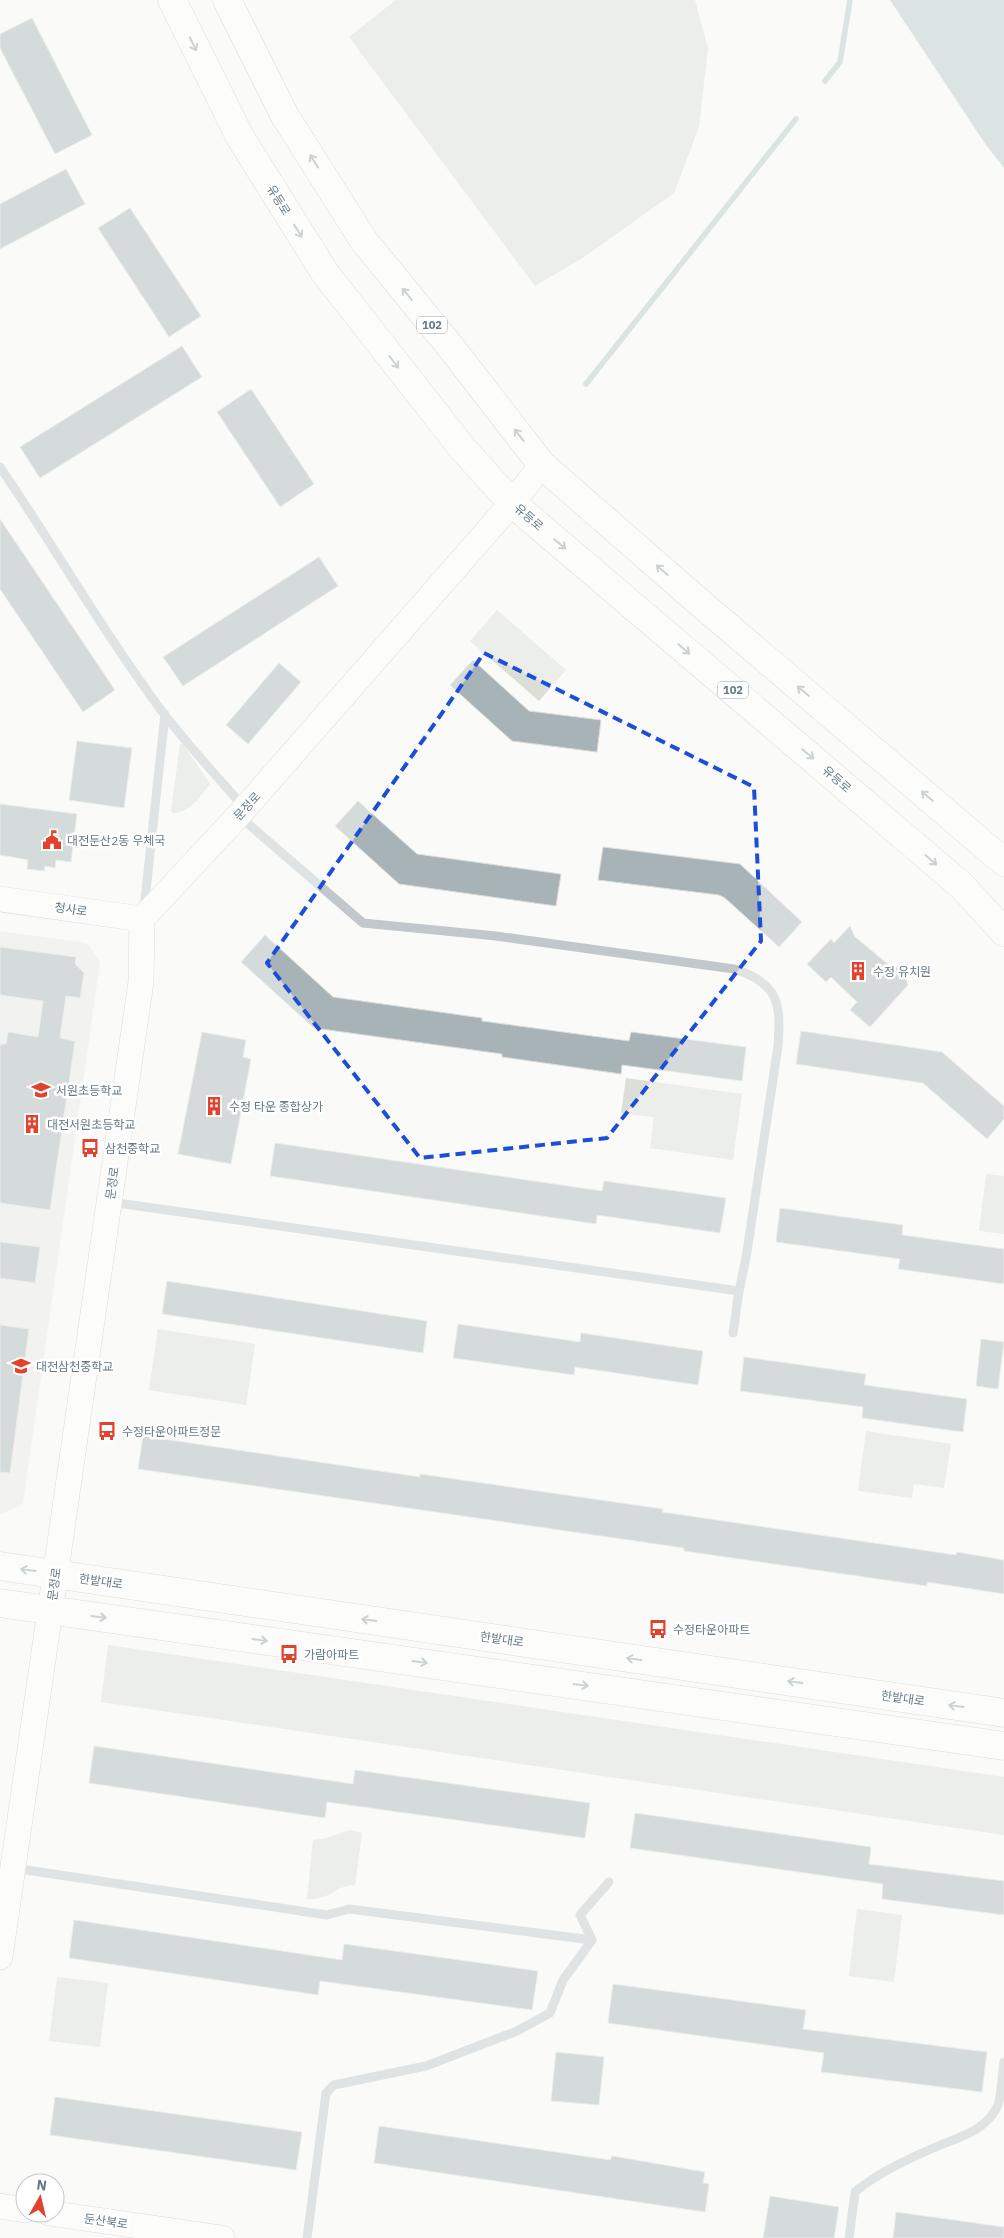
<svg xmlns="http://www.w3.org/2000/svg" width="1004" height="2238" font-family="'IBM Plex Sans','Noto Sans KR',sans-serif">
	<rect width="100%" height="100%" fill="#fafaf8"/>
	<path fill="#e8eae9" d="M0,931L87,943L100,962L23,1504L0,1515Z"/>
	<path fill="#dbdfd7" d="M396,0H695L708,48L699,127L674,193L584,257L535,286L349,37Z
		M497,610L566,670L539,701L470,641Z
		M180,744H183L210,784C201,796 189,813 173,813L171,811Z
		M626,1078L742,1094L733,1160L650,1148L654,1117L621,1113Z
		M986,1174L1004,1176V1234L979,1231Z
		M158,1329L255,1344L246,1405L149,1390Z
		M866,1431L951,1444L944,1488L914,1484L912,1498L858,1491Z
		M108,1645L1004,1777V1835L101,1702Z
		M350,1830L362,1833L355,1885C335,1885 330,1901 307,1899L313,1840L323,1839Z
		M857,1909L902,1915L894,1982L849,1976Z
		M57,1977L108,1983L100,2047L49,2041Z"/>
	<path fill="#b9c7ca" d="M890,0H1004V168L986,145Z"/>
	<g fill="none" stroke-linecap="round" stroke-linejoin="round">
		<path stroke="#b9c7ca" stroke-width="5.5" d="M825,81L840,62L850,0
			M586,384L796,119"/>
	</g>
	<path fill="#a8b3b7" stroke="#dcdcda" d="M32,18L92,135L55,154L0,48V34Z
		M66,169L85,204L0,249V204Z
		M130,208L201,316L169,337L98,228Z
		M182,346L202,377L40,478L20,447Z
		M251,389L314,484L280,507L217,412Z
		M0,519L115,690L83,712L0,589Z
		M319,557L338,586L183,686L163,657Z
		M473,660L529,711L601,720L597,752L512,741L450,685Z
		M279,663L301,682L248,744L226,725Z
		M77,741L132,748L124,808L69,800Z
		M358,801L417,854L561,874L556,906L399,884L335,826Z
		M0,804L77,814L71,862L56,860L55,868L45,866L44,871L27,869L28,860L0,855Z
		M603,847L740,864L802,922L779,947L725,898L719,895L598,880Z
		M850,926L855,937L894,969L896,967L904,974L908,985L870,1027L850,1010L857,1002L831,977L826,982L807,964L831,939L834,943Z
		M265,935L333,997L482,1018V1021L629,1041L631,1032L746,1047L742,1081L622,1065L621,1074L502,1057V1054L314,1028L241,962Z
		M0,947L76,957L75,964L84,973L80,998L66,996L60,1038L75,1041L50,1210L0,1203V1044H6L8,1032L38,1037L43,1001L0,995Z
		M801,1031L942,1052L1004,1106V1119L987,1139L923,1083L796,1064Z
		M202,1032L246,1040L243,1057L251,1059L231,1164L178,1154Z
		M275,1143L602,1191L604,1181L726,1198L720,1233L597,1215L596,1224L270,1176Z
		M780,1208L903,1225L902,1235L1004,1249V1284L898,1269L900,1259L776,1242Z
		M0,1242L40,1247L35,1283L0,1278Z
		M167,1281L427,1321L423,1353L162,1314Z
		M458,1324L580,1342L581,1333L703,1351L698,1385L575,1367L574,1375L453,1358Z
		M0,1325L29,1329L10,1473L0,1472Z
		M981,1339L1004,1342L998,1389L976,1386Z
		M744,1357L866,1374L864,1385L967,1399L963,1432L862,1418L863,1407L740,1391Z
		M143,1436L420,1477V1474L663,1509L662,1512L956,1555L957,1552L1004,1560V1594L927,1582V1586L684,1551V1548L138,1469Z
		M94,1746L353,1784L355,1770L590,1803L585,1838L327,1802L325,1818L89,1783Z
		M635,1813L871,1847L869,1864L1004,1881V1915L882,1899L883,1884L630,1848Z
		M74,1920L342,1960L344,1944L538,1971L532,2010L320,1981L318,1995L69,1958Z
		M613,1984L806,2010L803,2029L987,2052L982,2092L821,2072L824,2053L608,2023Z
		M556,2052L604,2057L599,2105L551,2101Z
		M55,2097L302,2132L296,2170L50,2135Z
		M379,2126L610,2160L612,2156L705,2172L703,2183L709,2184L705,2212L374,2163Z
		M770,2196L839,2207L834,2238H763Z
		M896,2212L1004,2227V2238H893Z"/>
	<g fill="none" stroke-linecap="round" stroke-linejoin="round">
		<g stroke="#b3bbbf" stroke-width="26">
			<path id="secondary" d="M0,899L142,919
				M0,1957L141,982L142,919L238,816L512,503L542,465
				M0,2206L25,2210
				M49,2213L222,2238"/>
		</g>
		<g stroke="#b5bbbe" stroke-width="29">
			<path id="primary" d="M172,0L240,137L325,273L463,449L512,503L962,886L1004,932
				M227,0L285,116L364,241L449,345L542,465L699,602L1004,862
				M0,1566L1004,1713
				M0,1603L1004,1746"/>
		</g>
		<path stroke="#c1c7ca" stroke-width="9" d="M0,467C56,549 105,635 164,714C189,746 216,776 243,806
			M239,816L363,923L496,936L734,969C779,983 781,1003 778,1046L746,1258L739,1291
			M144,909L165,714
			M110,1202L739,1291L733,1333
			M13,1868L327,1915L349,1909L592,1940
			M307,2238L326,2093L334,2085L426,2066L517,2031L550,2013L563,1980L592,1940L580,1915L609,1882
			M849,2238L855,2192C878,2173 904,2161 931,2149C955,2138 984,2133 997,2107C1002,2097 1002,2074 1004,2062"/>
		<use href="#secondary" stroke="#fff" stroke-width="25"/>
		<use href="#primary" stroke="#fff" stroke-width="28"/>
	</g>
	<defs><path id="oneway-shaft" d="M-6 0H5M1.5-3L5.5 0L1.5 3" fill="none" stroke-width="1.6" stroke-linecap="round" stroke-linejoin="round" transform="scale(1.25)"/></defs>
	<g stroke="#93a2a8">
		<use href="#oneway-shaft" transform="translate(193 44) rotate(64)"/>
		<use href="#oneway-shaft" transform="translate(314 161) rotate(-122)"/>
		<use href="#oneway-shaft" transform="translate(298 231) rotate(58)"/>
		<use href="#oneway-shaft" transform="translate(407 294) rotate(-129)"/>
		<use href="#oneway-shaft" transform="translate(394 362) rotate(52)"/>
		<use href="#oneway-shaft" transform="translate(519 435) rotate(-128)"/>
		<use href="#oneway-shaft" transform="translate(560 544) rotate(40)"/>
		<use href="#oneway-shaft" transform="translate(662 570) rotate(-139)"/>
		<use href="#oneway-shaft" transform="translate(684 649) rotate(40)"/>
		<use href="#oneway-shaft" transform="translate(803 691) rotate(-140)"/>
		<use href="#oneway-shaft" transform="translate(808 754) rotate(40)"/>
		<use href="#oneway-shaft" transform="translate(927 796) rotate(-140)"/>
		<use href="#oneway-shaft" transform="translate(931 860) rotate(41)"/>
		<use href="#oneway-shaft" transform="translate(28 1570) rotate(-172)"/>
		<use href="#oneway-shaft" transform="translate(99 1617) rotate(8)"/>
		<use href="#oneway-shaft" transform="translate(369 1620) rotate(-172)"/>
		<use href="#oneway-shaft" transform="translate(260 1640) rotate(8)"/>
		<use href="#oneway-shaft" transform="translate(634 1659) rotate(-172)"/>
		<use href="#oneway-shaft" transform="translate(420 1662) rotate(8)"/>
		<use href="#oneway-shaft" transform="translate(795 1682) rotate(-172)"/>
		<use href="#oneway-shaft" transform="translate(581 1685) rotate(8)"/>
		<use href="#oneway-shaft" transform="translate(956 1706) rotate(-172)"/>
	</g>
	<path d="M0 0H1004V2238H0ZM484,653L754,787L761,941L607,1138L420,1158L267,963Z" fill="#fafaf8" fill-opacity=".55" fill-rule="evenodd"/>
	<path fill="none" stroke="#1d4ed8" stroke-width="4" stroke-dasharray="10 6" stroke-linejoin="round" d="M484,653L754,787L761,941L607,1138L420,1158L267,963Z"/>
	<defs>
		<g id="civic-bare" transform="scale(1.5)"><path d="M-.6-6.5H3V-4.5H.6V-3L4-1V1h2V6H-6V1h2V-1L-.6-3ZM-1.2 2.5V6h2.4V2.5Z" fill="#e3422e" stroke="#fff" stroke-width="2.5" paint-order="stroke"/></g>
		<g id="building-bare" transform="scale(1.5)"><path d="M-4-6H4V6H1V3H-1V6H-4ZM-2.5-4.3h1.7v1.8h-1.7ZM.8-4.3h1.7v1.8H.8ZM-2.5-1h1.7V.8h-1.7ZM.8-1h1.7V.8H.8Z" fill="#e3422e" stroke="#fff" stroke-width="2.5" paint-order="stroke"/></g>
		<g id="school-bare" transform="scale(1.5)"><path d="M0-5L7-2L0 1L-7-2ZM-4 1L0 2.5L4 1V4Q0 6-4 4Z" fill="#e3422e" stroke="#fff" stroke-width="2.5" paint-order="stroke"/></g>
		<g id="bus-bare" transform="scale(1.5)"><path d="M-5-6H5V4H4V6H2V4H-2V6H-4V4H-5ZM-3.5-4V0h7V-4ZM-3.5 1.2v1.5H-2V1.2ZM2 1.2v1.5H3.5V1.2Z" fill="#e3422e" stroke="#fff" stroke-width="2.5" paint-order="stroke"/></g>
	</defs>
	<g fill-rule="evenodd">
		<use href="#civic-bare" x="52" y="840"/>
		<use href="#building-bare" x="858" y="971"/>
		<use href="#school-bare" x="41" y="1090"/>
		<use href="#building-bare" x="214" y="1106"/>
		<use href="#building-bare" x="32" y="1124"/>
		<use href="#bus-bare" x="90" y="1148"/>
		<use href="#school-bare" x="21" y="1366"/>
		<use href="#bus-bare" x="107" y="1431"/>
		<use href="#bus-bare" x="658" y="1629"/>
		<use href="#bus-bare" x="289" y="1654"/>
	</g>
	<g text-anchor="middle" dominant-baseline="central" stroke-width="5" stroke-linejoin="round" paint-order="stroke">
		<g fill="#fff" stroke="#93a2a8" stroke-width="1">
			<rect x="417" y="316.5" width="30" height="17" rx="4"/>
			<rect x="718" y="681.5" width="30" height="17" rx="4"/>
		</g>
		<g font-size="11" font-weight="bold" fill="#657a83">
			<text x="432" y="325">102</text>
			<text x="733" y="690">102</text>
		</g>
		<g font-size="12" fill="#657a83" stroke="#fff">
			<text transform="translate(279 200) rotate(58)">유등로</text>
			<text transform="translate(529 517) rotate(41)">유등로</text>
			<text transform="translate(837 779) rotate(41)">유등로</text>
			<text transform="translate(247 806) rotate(-48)">문정로</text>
			<text transform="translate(71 909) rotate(8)">청사로</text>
			<text transform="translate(112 1183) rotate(-82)">문정로</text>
			<text transform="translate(101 1581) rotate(8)">한밭대로</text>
			<text transform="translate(54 1584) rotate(-82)">문정로</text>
			<text transform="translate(502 1639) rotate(8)">한밭대로</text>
			<text transform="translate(903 1698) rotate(8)">한밭대로</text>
			<text transform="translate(106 2221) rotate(8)">둔산북로</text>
		</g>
		<g font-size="12" fill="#657a83" stroke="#fff" text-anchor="start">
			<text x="67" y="840">대전둔산2동 우체국</text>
			<text x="873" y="971">수정 유치원</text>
			<text x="56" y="1090">서원초등학교</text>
			<text x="229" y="1106">수정 타운 종합상가</text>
			<text x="47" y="1124">대전서원초등학교</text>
			<text x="105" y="1148">삼천중학교</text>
			<text x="36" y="1366">대전삼천중학교</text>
			<text x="122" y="1431">수정타운아파트정문</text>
			<text x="673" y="1629">수정타운아파트</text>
			<text x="304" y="1654">가람아파트</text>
		</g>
	</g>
	<g transform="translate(40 2198) rotate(8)"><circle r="24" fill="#ffffff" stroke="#c1cacd"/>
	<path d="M0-4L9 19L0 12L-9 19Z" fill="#e3422e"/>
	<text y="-8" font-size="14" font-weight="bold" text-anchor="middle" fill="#657a83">N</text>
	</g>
</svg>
